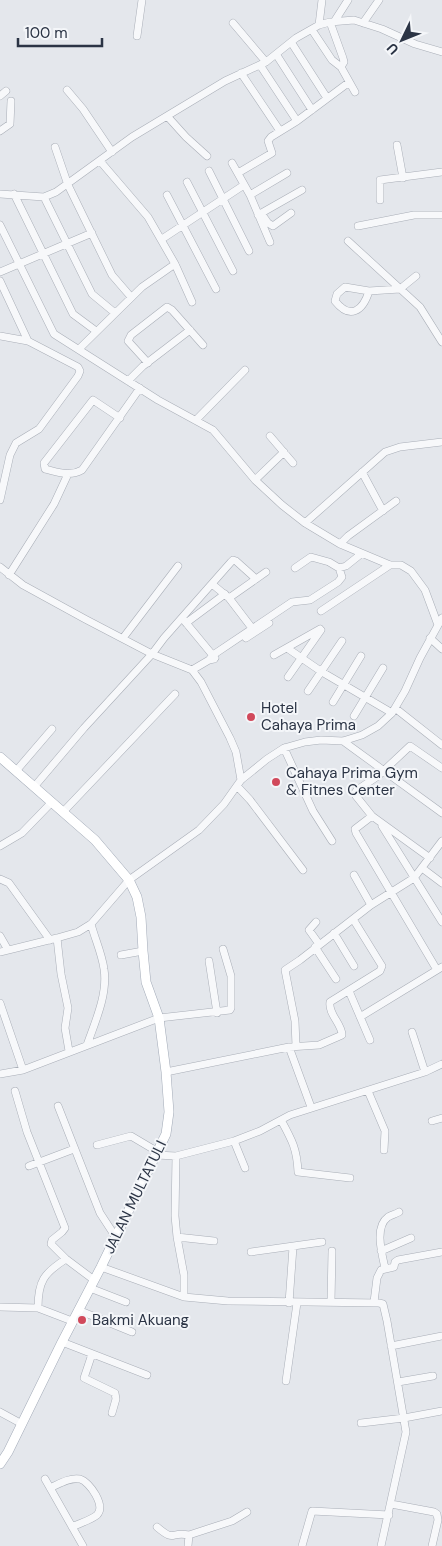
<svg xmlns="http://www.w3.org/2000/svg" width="442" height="1546" font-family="'DM Sans',sans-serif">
	<rect width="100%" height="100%" fill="#e4e7ec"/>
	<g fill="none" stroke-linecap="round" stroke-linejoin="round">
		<g stroke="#a9aeb7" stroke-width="8">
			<path id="minor" d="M330,22L343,58L344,62L341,67
				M334,22L348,0
				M233,23L266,62
				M363,23L379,0
				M319,25L322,0
				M312,30L332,60L341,67L355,92
				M137,36L142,0
				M291,42L327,98
				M276,54L312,110
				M260,65L297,121
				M241,73L280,131
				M67,90L83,109L112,152
				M0,96L6,91
				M168,117L186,137L207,156
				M0,131L10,124L11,101
				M397,145L403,178
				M55,147L68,185L112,275L131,297
				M100,161L148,217L175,264L192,302
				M232,163L250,195L270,242
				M209,171L249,251
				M238,173L272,153L268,141L271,137L297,121L348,83
				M187,182L233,271
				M0,194L44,197L56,192L132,137L225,81L266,62L296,38L319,25L330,22L354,20L382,29L415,44L442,52
				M14,194L73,314L96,331
				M167,195L216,289
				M250,195L287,173
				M44,197L92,294L115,313
				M380,200V180L442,172
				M261,213L268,223L273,226L291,213
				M258,215L302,190
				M0,225L54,334L158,400L213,430L255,480L282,505L305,523L340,544L390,565H401L411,571L425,590L438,625
				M358,226L414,215H442
				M162,239L244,185
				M348,241L420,307L442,342
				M0,272L92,233
				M0,281L28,341
				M369,291L345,287L337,294L335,301C350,320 363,311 369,291L400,289L416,276
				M0,336L28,341L78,367L80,371L78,376L39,429L16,443L10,455L0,500
				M79,349L142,287L175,264
				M148,363L128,341L131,335L167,307L172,310L203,345
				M128,381L143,366L190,330
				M120,418L93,400L44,463L45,469C58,472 70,477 82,470L140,388
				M196,420L245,370
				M270,436L293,463
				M362,472L383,511
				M255,480L284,452
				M305,523L385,452L400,447L442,442
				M340,544L348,536L396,501
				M0,567L23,585L85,619L152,654L192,670L201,682L230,738L236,752L241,780
				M339,568L346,566L361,554
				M9,575L54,504L68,474
				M212,584L229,598L255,632
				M229,598L266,572
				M321,611L390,565
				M182,618L215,658
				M186,623L225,594
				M123,638L178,566
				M246,638L269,623
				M430,638L442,649
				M287,648L322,672L392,713
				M274,655L320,629
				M209,660L213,655L292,602L310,600L338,582L342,577L339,568L329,562L311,557L295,568
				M192,670L209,660L214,659
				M288,677L321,630
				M308,691L342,641
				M333,702L361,656
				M395,708L442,745
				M354,716L383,668
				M343,741L442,813
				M284,748L313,811L332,841
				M16,771L52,729
				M237,786L250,800L303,870
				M34,787L84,728L152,654L164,638L231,562L233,560L236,561L256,579
				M63,812L175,694
				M372,816L355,829L356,833L437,970
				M382,826L442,922
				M0,846L22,833L52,802
				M430,858L372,816L356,796L355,793L357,790L378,776L410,746L442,768
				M422,868L442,883
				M354,875L371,905
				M0,879L9,883L50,940
				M316,922L309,930L319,944
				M334,933L354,966
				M0,936L8,950
				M57,938L61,974L68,1008L65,1028L69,1051
				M315,947L336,979
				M0,952L57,938L78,932L91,924L129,880L199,830L224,804L241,780L267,759L284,748L305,742L321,740L343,741L362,735L378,726L392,713L405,691L420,658L442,618
				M121,955L143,951
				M209,961L217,1013
				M349,991L370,1040
				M0,1003L23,1070L0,1074
				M360,1017L442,967
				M412,1032L425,1072
				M87,1045C95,1022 108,994 104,969C102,954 95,939 91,924
				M296,1046L295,1021L285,970L300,960L371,905L414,878L442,841
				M289,1047L311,1107
				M23,1070L159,1018L230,1010L231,1008V976L223,949
				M166,1072L289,1047L319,1045L342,1035C342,1024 328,1014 330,1002L380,971L382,966L353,919
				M15,1091L27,1132L65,1228L62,1232L52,1240L51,1244L66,1259L94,1280
				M368,1091L385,1131L384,1150
				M58,1106L100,1213L115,1236
				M281,1120C292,1140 297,1149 298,1172L350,1178
				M432,1121L442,1118
				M234,1141L245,1168
				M97,1145L131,1136L158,1152
				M156,1155L176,1156L234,1141L260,1131L290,1115L425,1072L442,1064
				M176,1156L175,1216L177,1237L184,1275V1297
				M29,1166L74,1149
				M177,1237L214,1241
				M381,1251L411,1238
				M251,1252L322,1242
				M101,1267L184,1297L228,1301L379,1303L383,1304L387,1321L406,1432L381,1546
				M385,1268C382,1254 374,1227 388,1217C391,1215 396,1214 399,1212
				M90,1288L126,1302
				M331,1302L332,1251
				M374,1302L377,1278L381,1270L394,1267L395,1262L398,1260L442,1252
				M289,1303L293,1247
				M0,1307L38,1308L72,1321
				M38,1308C38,1281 44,1273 66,1259
				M78,1310L132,1332
				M62,1342L147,1375
				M391,1346L442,1336
				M92,1354L84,1378L115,1393L116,1399L112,1413
				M286,1381L297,1303
				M398,1382L433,1376
				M0,1412L22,1424
				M361,1423L404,1418L442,1411
				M45,1479L83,1546
				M50,1488C59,1484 70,1477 80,1479C90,1482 106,1506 97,1515C91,1520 80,1523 72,1527
				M391,1504L434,1512L437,1514L438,1520L432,1546
				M157,1527C176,1543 169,1531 189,1535
				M188,1546L189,1535L232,1521L247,1512
				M302,1546L312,1511L389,1515"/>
		</g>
		<g stroke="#a3abb8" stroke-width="10">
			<path id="major" d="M0,757L95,840L129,880L137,897L141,917L143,951L146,982L159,1018L166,1072L169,1112L166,1134L101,1267L62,1342L8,1452L0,1464"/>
		</g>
		<use href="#minor" stroke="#f7f8fa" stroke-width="7"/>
		<use href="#major" stroke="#fff" stroke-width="9"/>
	</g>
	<g fill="#d1495b" stroke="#f4f6f9" stroke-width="2">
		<circle cx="251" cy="717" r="5"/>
		<circle cx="276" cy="782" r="5"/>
		<circle cx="82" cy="1320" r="5"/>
	</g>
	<g text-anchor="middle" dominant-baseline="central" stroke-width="4" stroke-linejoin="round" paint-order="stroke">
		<g font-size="15" fill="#2b3445" stroke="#f4f6f9" text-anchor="start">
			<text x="261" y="708">Hotel<tspan x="261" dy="17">Cahaya Prima</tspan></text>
			<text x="286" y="773">Cahaya Prima Gym<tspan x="286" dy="17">&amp; Fitnes Center</tspan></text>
			<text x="92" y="1320">Bakmi Akuang</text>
		</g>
		<g font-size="15" fill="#2b3445" stroke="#f4f6f9">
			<text transform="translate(135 1197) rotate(-64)">JALAN MULTATULI</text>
		</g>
	</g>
	<g transform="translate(402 40) rotate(227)" stroke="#f4f6f9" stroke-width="4" paint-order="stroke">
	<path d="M0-4L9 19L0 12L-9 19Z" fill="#2b3445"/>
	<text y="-8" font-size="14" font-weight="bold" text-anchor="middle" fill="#2b3445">U</text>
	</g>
	<path d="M18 38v8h84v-8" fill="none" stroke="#2b3445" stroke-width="2.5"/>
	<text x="25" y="38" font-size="15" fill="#2b3445" stroke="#f4f6f9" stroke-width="4" paint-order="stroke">100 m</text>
</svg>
